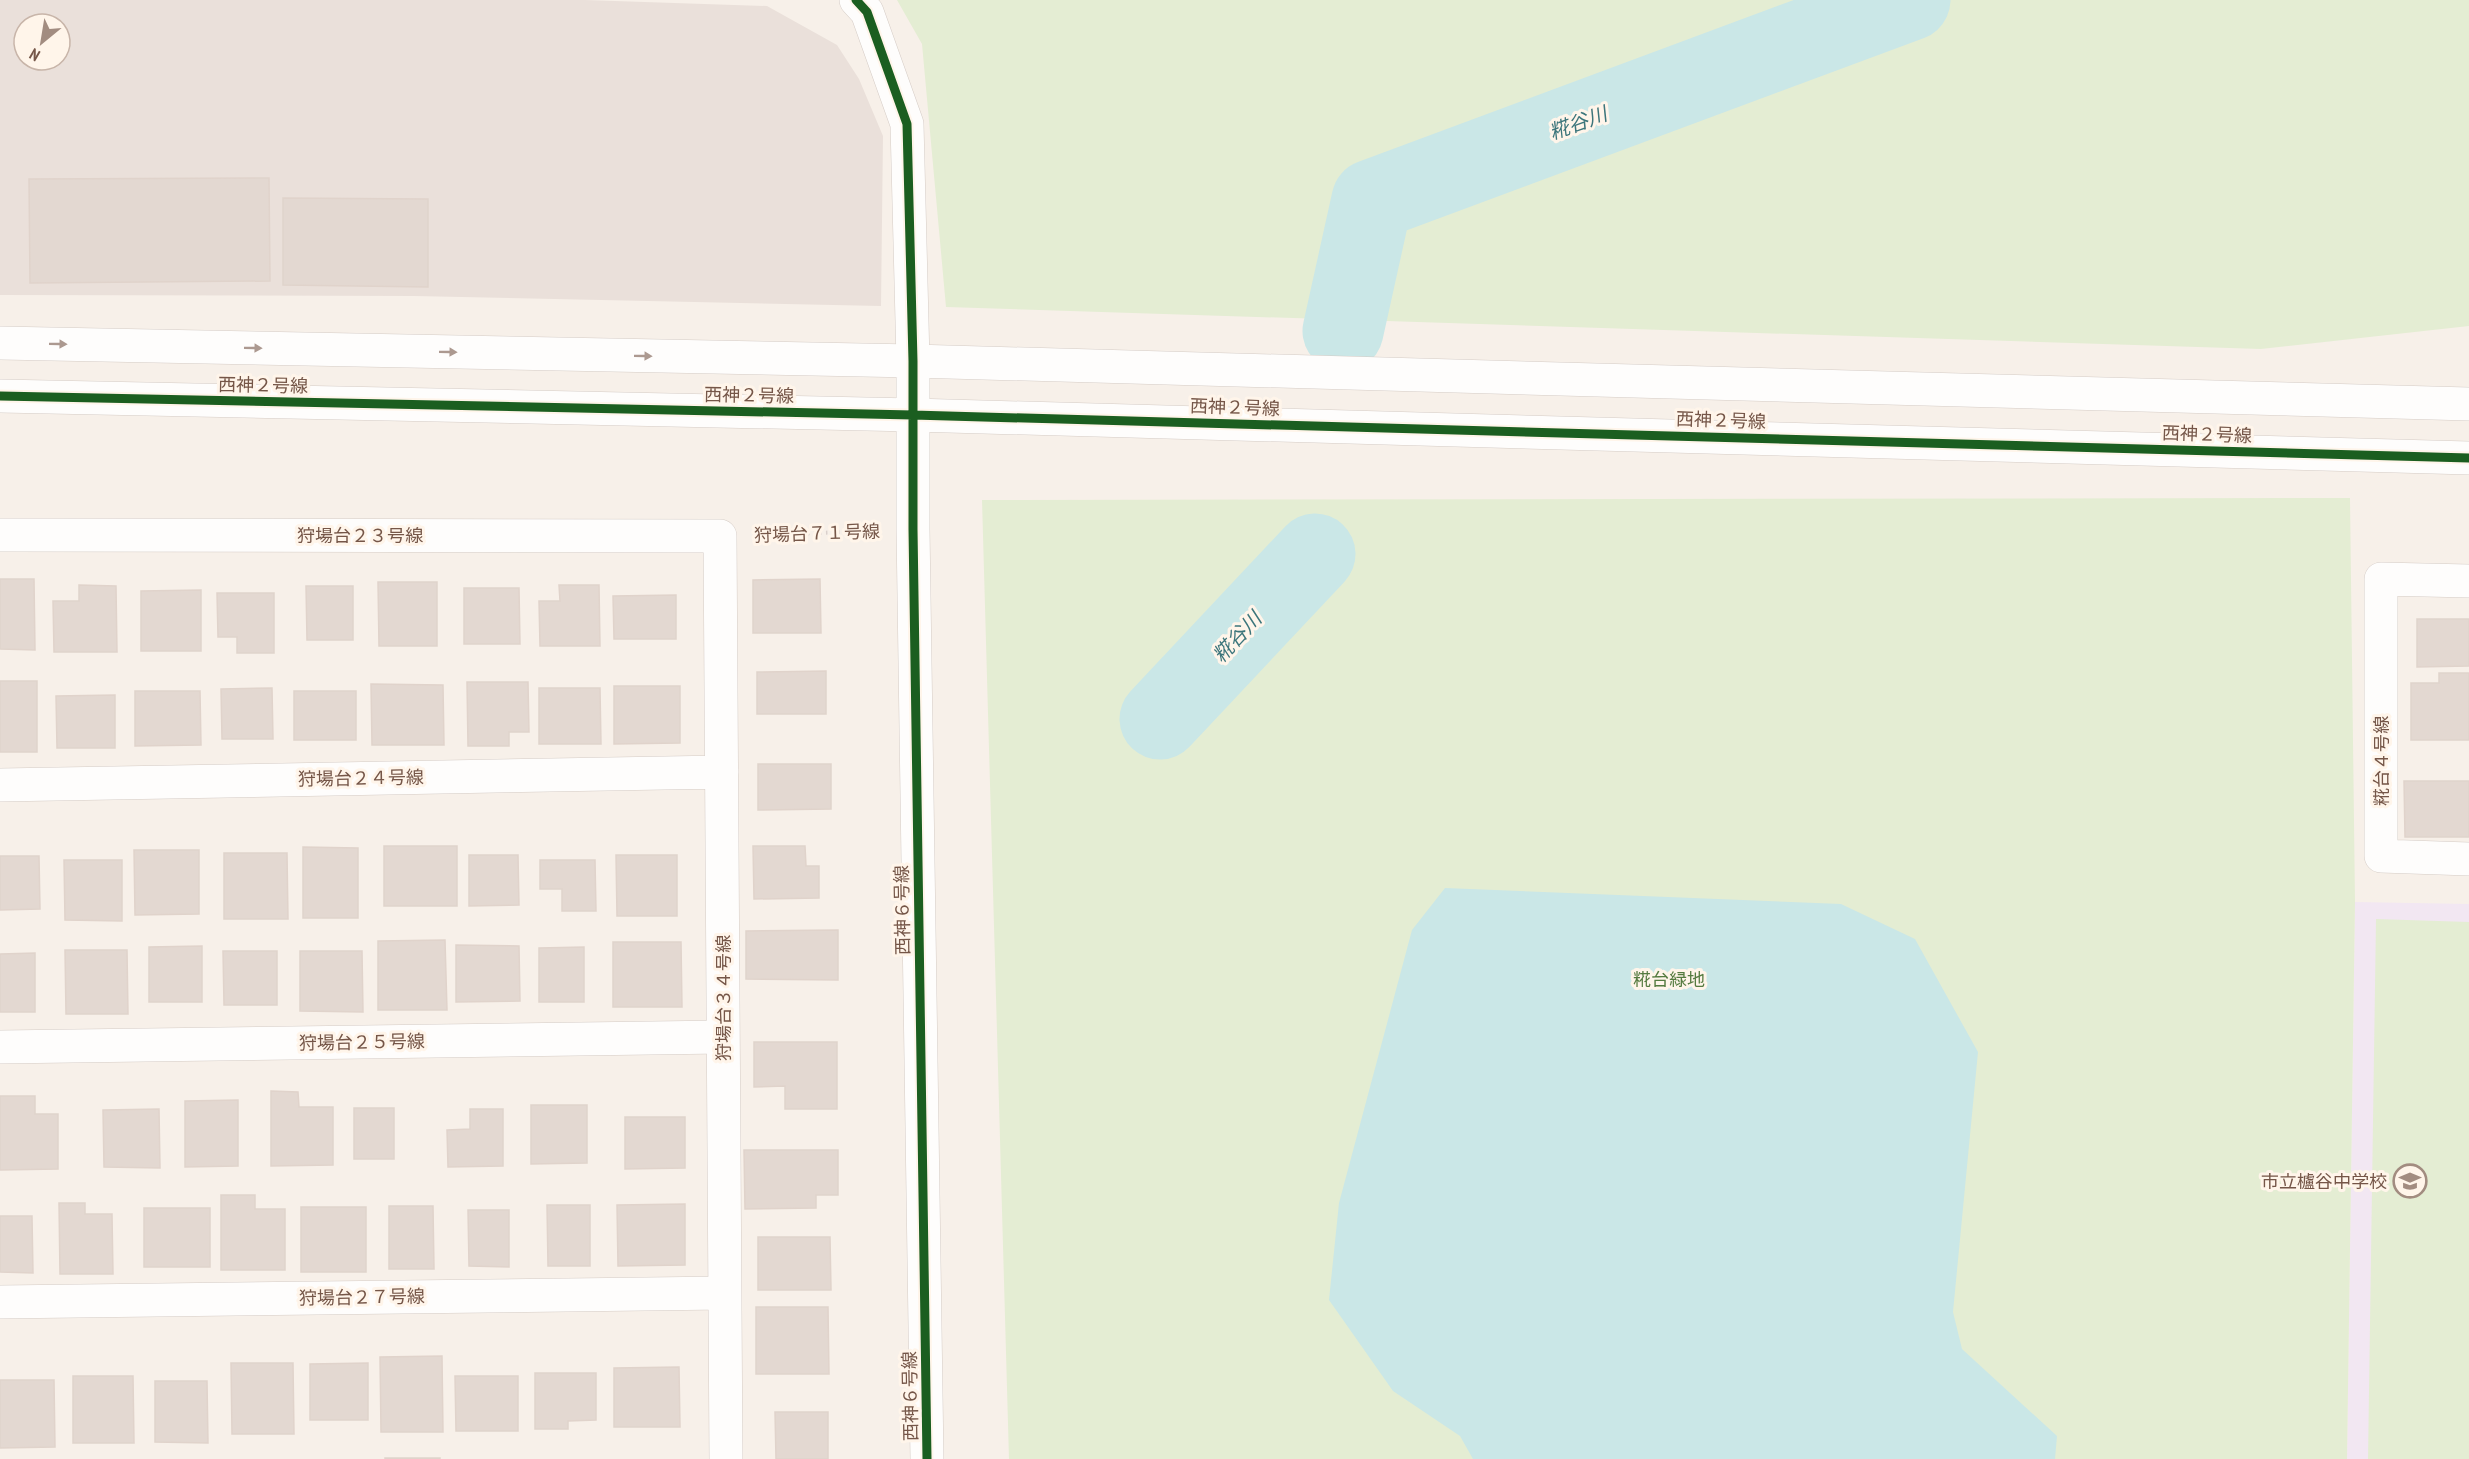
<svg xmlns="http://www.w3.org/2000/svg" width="2469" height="1459" font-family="'PT Sans Narrow','Noto Sans JP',sans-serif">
	<rect width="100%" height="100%" fill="#f7f0e9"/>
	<path fill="#eae0da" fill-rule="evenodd" d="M0,0H585L767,6L837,45L859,79L883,136L881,306L414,296L0,295ZM24,24H60V60H24Z"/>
	<path fill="#f2e7f2" d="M2355,902L2469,904V1459H2347Z"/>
	<path fill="#e4edd3" d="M897,0H2469V326L2261,349L946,307L922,44Z
		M2350,498L2355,902L2347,1459H1009L982,500Z
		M2376,919L2469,922V1459H2368Z"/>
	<path fill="#cae7e7" d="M1445,888L1841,904L1915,939L1978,1052L1953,1312L1962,1349L2057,1436L2055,1459H1473L1460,1436L1393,1391L1329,1300L1339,1203L1412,930Z"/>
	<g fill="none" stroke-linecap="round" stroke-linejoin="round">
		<path stroke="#cae7e7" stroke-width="81" d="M1343,331L1372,200L1910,0
			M1160,719L1315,554"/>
	</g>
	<path fill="#e3d8d1" stroke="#e0d3cb" stroke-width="1.5" d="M269,178L270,281L30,283L29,179Z
		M283,198L428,199V287L283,285Z
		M0,579H34L35,650L0,649Z
		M820,579L821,633H753V580Z
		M378,582H437V646H379Z
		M79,585L116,586L117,652H54L53,601H79Z
		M559,585H599L600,646H540L539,601H560Z
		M306,586H353V640H307Z
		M464,588H519L520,644H464Z
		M201,590V651H141V591Z
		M217,593H274V653H237V637H218Z
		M676,595V639H614L613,596Z
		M2417,619H2469V666L2417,667Z
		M826,671V714H757V672Z
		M2439,673H2469V740H2411V683H2439Z
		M0,681H37V752H0Z
		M467,682H528L529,732H509V746H468Z
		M371,684L443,685L444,745H372Z
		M614,686H680V743L614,744Z
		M272,688L273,739H222L221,689Z
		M539,688H600L601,744H539Z
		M135,691H200L201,745L135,746Z
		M294,691H356V740H294Z
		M115,695V748H57L56,696Z
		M758,764H831V809L758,810Z
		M2404,781H2469V837H2405Z
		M384,846H457V906H384Z
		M753,846H805L806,866H819V898L754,899Z
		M303,847L358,848V918H303Z
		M134,850H199V914L135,915Z
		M224,853H287L288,919H224Z
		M469,855H518L519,905L469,906Z
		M616,855H677V916H617Z
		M0,856H39L40,909L0,910Z
		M64,860H122V921L65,920Z
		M540,860H595L596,911H562V889H540Z
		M838,930V980L746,979V931Z
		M445,940L447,1010H378V941Z
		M613,942H681L682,1007H613Z
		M456,945L519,946L520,1001L456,1002Z
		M202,946V1002H149V947Z
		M584,947V1002H539V948Z
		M65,950H127L128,1014H66Z
		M223,951H277V1005H224Z
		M300,951H362L363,1012L300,1011Z
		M35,953V1012H0V954Z
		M754,1042H837V1109H785V1086L754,1087Z
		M271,1091L298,1092L299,1107H333V1165L271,1166Z
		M0,1096H35V1114H58V1169L0,1170Z
		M238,1100V1166L185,1167V1101Z
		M531,1105H587V1163L531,1164Z
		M354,1108H394V1159H354Z
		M159,1109L160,1168L104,1167L103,1110Z
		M470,1109H503V1166L448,1167L447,1130L470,1129Z
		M625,1117H685V1168L625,1169Z
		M744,1150H838V1195H816V1208L745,1209Z
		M221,1195H255V1209H285V1270H221Z
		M59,1203H85V1214H112L113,1274H60Z
		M685,1204V1265L618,1266L617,1205Z
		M547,1205H590V1266H548Z
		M389,1206H433L434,1269H389Z
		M301,1207H366V1272H301Z
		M144,1208H210V1267H144Z
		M468,1210H509V1267L469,1266Z
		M0,1216H32L33,1273L0,1272Z
		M758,1237H830L831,1290H758Z
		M756,1307H828L829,1374H756Z
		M442,1356L443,1432H381L380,1357Z
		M231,1363H293L294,1434H232Z
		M368,1363V1420H310V1364Z
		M679,1367L680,1427H614V1368Z
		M535,1373H596V1420L568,1421V1429H535Z
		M73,1376H133L134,1443H73Z
		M455,1376H518V1431H456Z
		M0,1380H54L55,1447L0,1448Z
		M155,1381H207L208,1443L155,1442Z
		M775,1412H828V1459H776Z
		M385,1458H440V1459H385Z"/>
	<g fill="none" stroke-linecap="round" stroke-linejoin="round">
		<g stroke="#d5ccc6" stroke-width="34">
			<path id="minor" d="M856,0L867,12L907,124L913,361
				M0,535L720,536L726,1459
				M2469,581L2381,579V856L2469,859
				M0,785L722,772
				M0,1047L723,1037
				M0,1302L724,1293"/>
		</g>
		<g stroke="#d5ccc6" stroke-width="34">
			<path id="tertiary" d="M0,343L913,361L2469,404
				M913,361V529L927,1459
				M0,396L913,415L2469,458"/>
		</g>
		<path stroke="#dad0cc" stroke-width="4" stroke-dasharray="1.5 4.5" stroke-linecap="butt" d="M760,535L872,531"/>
		<use href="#minor" stroke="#fefdfc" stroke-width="33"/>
		<use href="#tertiary" stroke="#fefdfc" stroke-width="33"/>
		<g stroke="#fff5ea" stroke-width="13">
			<path id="cycleway" d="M856,0L867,12L907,124L913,361V529L927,1459
				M0,396L913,415L2469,458"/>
		</g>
		<use href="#cycleway" stroke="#1b5e20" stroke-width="9"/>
	</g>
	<defs><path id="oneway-solid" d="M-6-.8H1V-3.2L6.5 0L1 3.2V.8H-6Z" transform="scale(1.5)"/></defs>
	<g fill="#ac9990">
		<use href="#oneway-solid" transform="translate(58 344) rotate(1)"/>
		<use href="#oneway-solid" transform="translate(253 348) rotate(1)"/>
		<use href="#oneway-solid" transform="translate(448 352) rotate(1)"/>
		<use href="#oneway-solid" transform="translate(643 356) rotate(1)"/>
	</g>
	<defs>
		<g id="school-ring" transform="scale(1.725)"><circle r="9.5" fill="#fff5ea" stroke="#a28c80" stroke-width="1.5"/><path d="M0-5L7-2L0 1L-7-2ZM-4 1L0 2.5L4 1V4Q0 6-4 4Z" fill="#a28c80"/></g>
	</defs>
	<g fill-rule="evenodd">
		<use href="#school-ring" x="2410" y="1181"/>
	</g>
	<g text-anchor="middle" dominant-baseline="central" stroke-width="6" stroke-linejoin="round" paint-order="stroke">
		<g font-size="18" fill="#755648" stroke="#fff5ea">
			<text transform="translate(263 385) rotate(1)">西神２号線</text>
			<text transform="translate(749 395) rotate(1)">西神２号線</text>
			<text transform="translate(1235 407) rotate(2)">西神２号線</text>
			<text transform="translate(1721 420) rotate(2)">西神２号線</text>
			<text transform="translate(2207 434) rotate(2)">西神２号線</text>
			<text transform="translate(817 533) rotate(-2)">狩場台７１号線</text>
			<text x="360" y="535">狩場台２３号線</text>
			<text transform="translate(2381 761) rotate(-90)">糀台４号線</text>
			<text transform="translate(361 778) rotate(-1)">狩場台２４号線</text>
			<text transform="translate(902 910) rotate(-91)">西神６号線</text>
			<text transform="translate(723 998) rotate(-90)">狩場台３４号線</text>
			<text transform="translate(362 1042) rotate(-1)">狩場台２５号線</text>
			<text transform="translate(362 1297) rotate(-1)">狩場台２７号線</text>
			<text transform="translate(910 1396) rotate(-91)">西神６号線</text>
		</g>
		<g font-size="18" fill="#557b40" stroke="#fff5ea">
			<text x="1669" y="979">糀台緑地</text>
		</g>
		<g font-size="18" fill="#755648" stroke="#fff5ea" text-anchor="end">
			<text x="2387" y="1181">市立櫨谷中学校</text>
		</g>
		<g font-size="20" font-style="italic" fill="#3c757b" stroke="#fff5ea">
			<text transform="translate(1578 123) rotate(-20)">糀谷川</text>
			<text transform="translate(1237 637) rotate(-47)">糀谷川</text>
		</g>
	</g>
	<g transform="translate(42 42) rotate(210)"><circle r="28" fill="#fff5ea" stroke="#c8b5a9" stroke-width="1.5"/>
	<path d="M0-4.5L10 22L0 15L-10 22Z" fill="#a28c80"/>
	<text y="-9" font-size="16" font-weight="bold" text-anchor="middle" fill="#755648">N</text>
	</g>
</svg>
